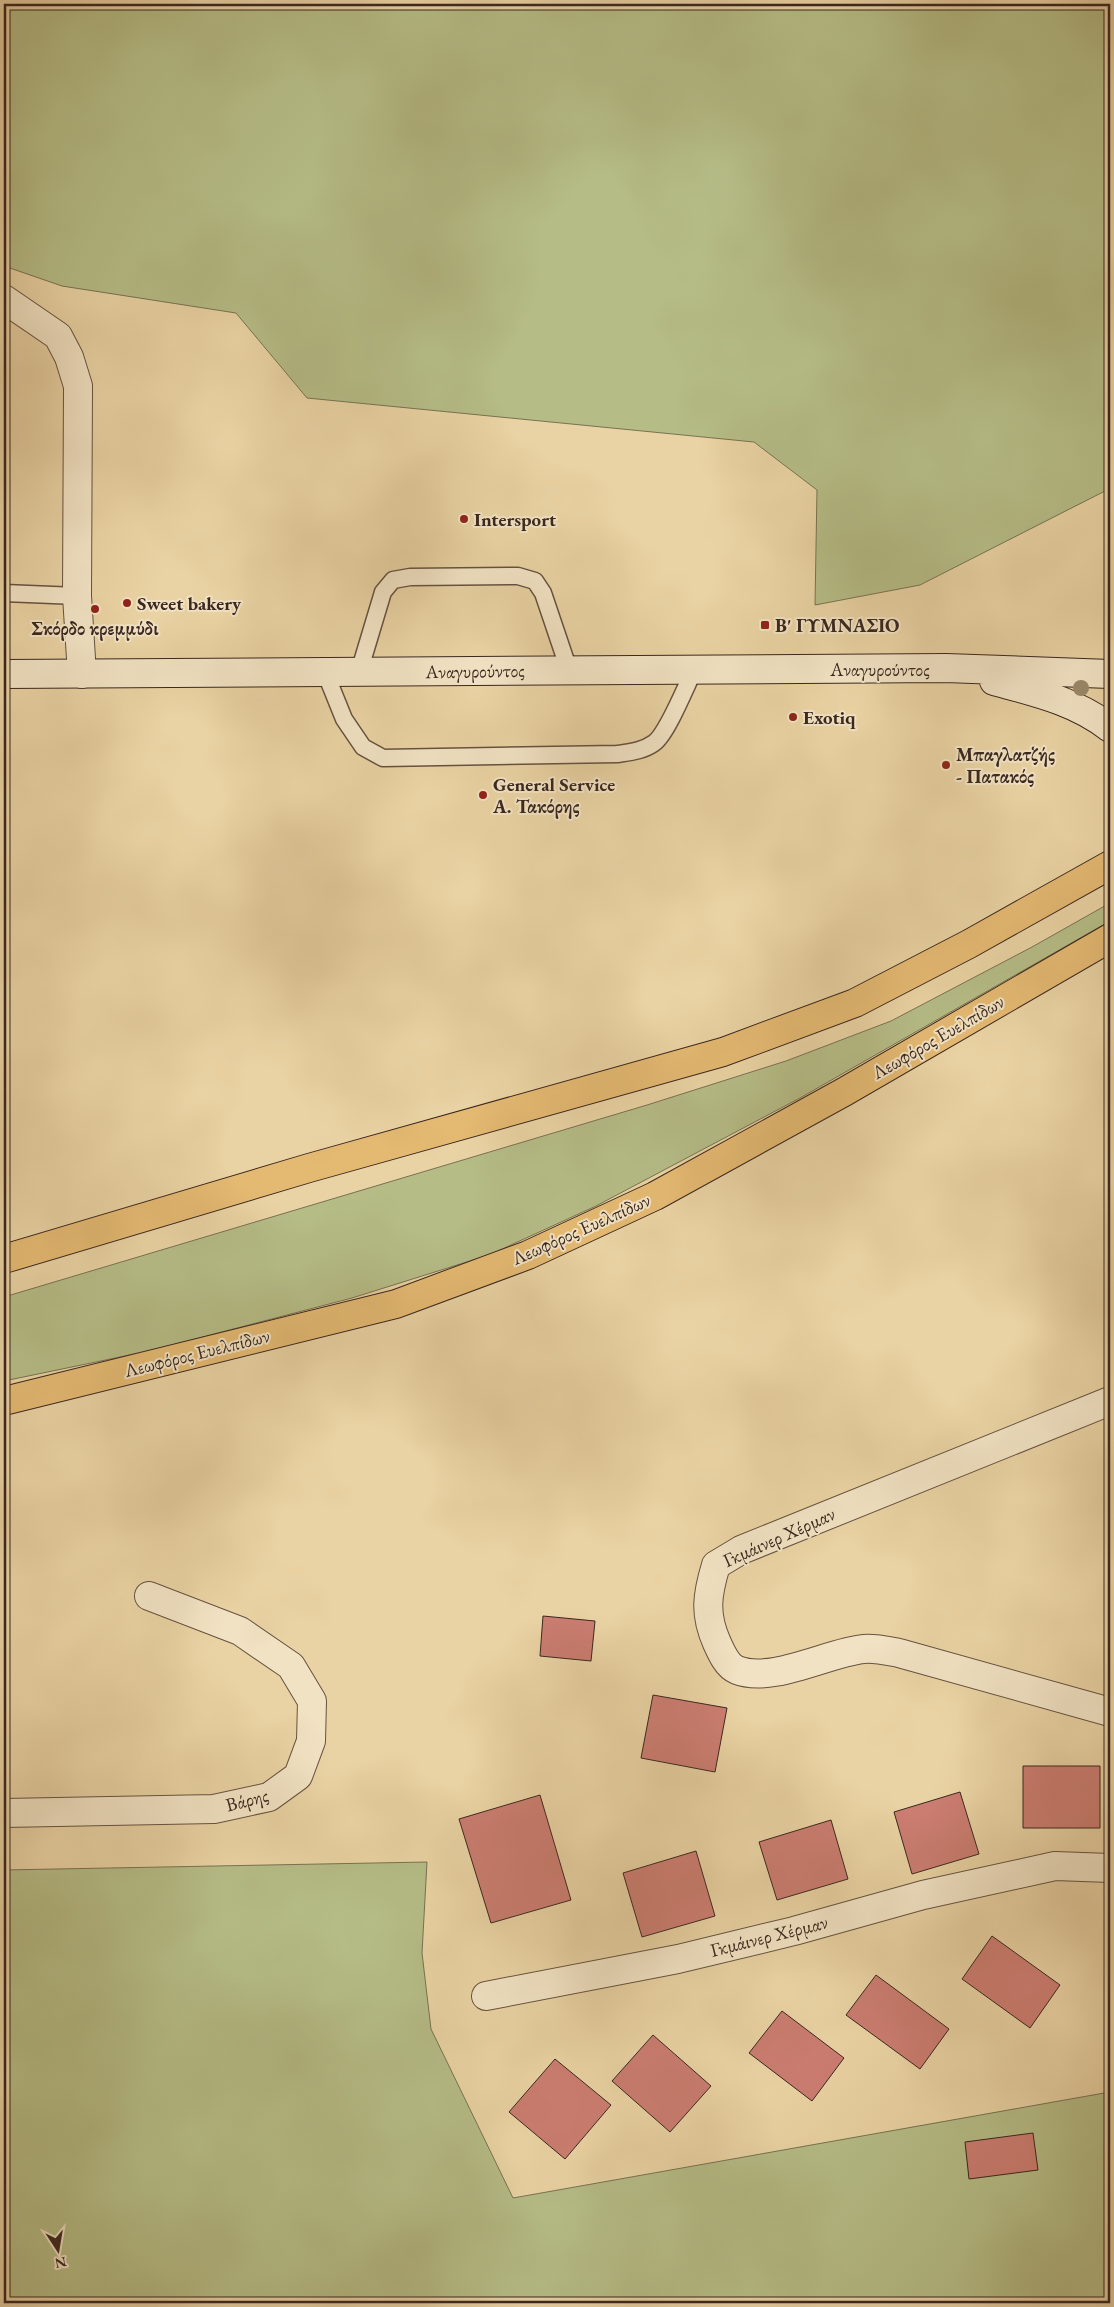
<svg xmlns="http://www.w3.org/2000/svg" width="1114" height="2307" font-family="'EB Garamond',serif">
	<rect width="100%" height="100%" fill="#e9d2a3"/>
	<filter id="stains"><feTurbulence type="fractalNoise" baseFrequency=".004" numOctaves="4"/><feColorMatrix values="0 0 0 0 .2 0 0 0 0 .09 0 0 0 0 .02 0 0 0 .5 -.17"/></filter>
	<radialGradient id="worn" r=".72"><stop offset=".6" stop-color="#630" stop-opacity="0"/><stop offset="1" stop-color="#630" stop-opacity=".3"/></radialGradient>
	<path fill="#b5bc86" stroke="#787252" d="M4,4H1110V491H1105L920,585L815,605L817,490L754,442L307,398L236,313L62,286L4,266Z
		M1110,903V921L800,1098L596,1206L489,1255L352,1298L149,1351L4,1381V1297L647,1105L786,1061L891,1021L1032,947Z
		M427,1862L422,1953L431,2029L513,2198L1110,2092V2303H4V1870Z"/>
	<path fill="#cb7d71" stroke="#3a271f" d="M1110,1473V1517L1105,1474Z
		M543,1616L595,1621L591,1661L540,1656Z
		M653,1695L727,1708L715,1772L641,1758Z
		M1023,1766H1100V1828H1023Z
		M960,1792L979,1854L912,1874L894,1812Z
		M540,1795L571,1900L491,1923L459,1819Z
		M831,1820L848,1879L777,1900L759,1842Z
		M696,1851L715,1916L642,1937L623,1873Z
		M992,1936L1060,1985L1030,2028L962,1979Z
		M876,1975L949,2029L920,2069L846,2015Z
		M782,2011L844,2058L812,2101L749,2053Z
		M653,2035L711,2086L670,2132L612,2081Z
		M555,2059L611,2105L565,2159L509,2112Z
		M1033,2133L1038,2170L969,2179L965,2142Z"/>
	<g fill="none" stroke-linecap="round" stroke-linejoin="round">
		<g stroke="#665240" stroke-width="19">
			<path id="lane" d="M4,593L77,596
				M325,672L344,719L363,747L383,758L617,754C630,752 643,751 654,743C667,734 686,686 694,670
				M359,672L383,592L393,580L410,577L518,576L535,581L543,593L569,670"/>
		</g>
		<g stroke="#665240" stroke-width="30">
			<path id="street" d="M4,299L58,336L69,357L78,386L77,596L82,674
				M1110,1401L741,1550L716,1565C707,1595 704,1614 717,1643C721,1652 727,1666 737,1670C772,1684 829,1652 864,1649C875,1648 888,1651 899,1653L1110,1712
				M4,1813L214,1809L269,1797L298,1776L311,1741L312,1701L291,1666L240,1631L149,1596
				M486,1996L678,1959L794,1931L923,1895L1055,1866L1110,1868"/>
		</g>
		<g stroke="#3a271f" stroke-width="30">
			<path id="secondary" d="M4,674L946,668L1110,674
				M994,681C1034,692 1076,701 1110,728"/>
		</g>
		<g stroke="#3a271f" stroke-width="30">
			<path id="primary" d="M4,1259L309,1168L723,1052L855,1003L969,944L1110,865
				M4,1401L396,1304L528,1255L655,1196L844,1092L1110,938"/>
		</g>
		<use href="#lane" stroke="#f1e2c3" stroke-width="16"/>
		<use href="#street" stroke="#f1e2c3" stroke-width="28"/>
		<use href="#secondary" stroke="#f1e2c3" stroke-width="28"/>
		<use href="#primary" stroke="#e4b972" stroke-width="28"/>
	</g>
	<circle fill="#9a8869" cx="1081" cy="688" r="8"/>
	<g fill="#8f2418" stroke="#f1e2c3" stroke-width="2">
		<circle cx="464" cy="519" r="5"/>
		<circle cx="127" cy="603" r="5"/>
		<circle cx="95" cy="609" r="5"/>
		<rect x="760" y="620" width="10" height="10" rx="2.5"/>
		<circle cx="793" cy="717" r="5"/>
		<circle cx="946" cy="765" r="5"/>
		<circle cx="483" cy="795" r="5"/>
	</g>
	<g text-anchor="middle" dominant-baseline="central" stroke-width="4" stroke-linejoin="round" paint-order="stroke">
		<g font-size="19" font-weight="bold" fill="#3a271f" stroke="#f1e2c3" text-anchor="start">
			<text x="474" y="519">Intersport</text>
			<text x="137" y="603">Sweet bakery</text>
			<text x="775" y="625">Β' ΓΥΜΝΑΣΙΟ</text>
			<text x="95" y="628" text-anchor="middle">Σκόρδο κρεμμύδι</text>
			<text x="803" y="717">Exotiq</text>
			<text x="956" y="754">Μπαγλατζής<tspan x="956" dy="22">- Πατακός</tspan></text>
			<text x="493" y="784">General Service<tspan x="493" dy="22">Α. Τακόρης</tspan></text>
		</g>
		<g font-size="19" fill="#3a271f" stroke="#f1e2c3">
			<text x="880" y="669">Αναγυρούντος</text>
			<text transform="translate(475 671) rotate(-1)">Αναγυρούντος</text>
			<text transform="translate(938 1037) rotate(-30)">Λεωφόρος Ευελπίδων</text>
			<text transform="translate(581 1229) rotate(-24)">Λεωφόρος Ευελπίδων</text>
			<text transform="translate(197 1353) rotate(-14)">Λεωφόρος Ευελπίδων</text>
			<text transform="translate(779 1537) rotate(-24)">Γκμάινερ Χέρμαν</text>
			<text transform="translate(247 1800) rotate(-15)">Βάρης</text>
			<text transform="translate(769 1936) rotate(-14)">Γκμάινερ Χέρμαν</text>
		</g>
	</g>
	<rect width="1114" height="2307" fill="none" stroke="#e9d2a3" stroke-width="20"/>
	<rect x="5" y="5" width="1104" height="2297" fill="none" stroke="#3a271f" stroke-width="2.5"/>
	<rect x="10" y="10" width="1094" height="2287" fill="none" stroke="#3a271f"/>
	<g transform="translate(58 2250) rotate(168)" stroke="#f1e2c3" stroke-width="4" paint-order="stroke">
	<path d="M0-4L9 19L0 12L-9 19Z" fill="#3a271f"/>
	<text y="-8" font-size="14" font-weight="bold" text-anchor="middle" fill="#3a271f">N</text>
	</g>
	<rect width="100%" height="100%" filter="url(#stains)"/>
	<rect width="100%" height="100%" fill="url(#worn)"/>
</svg>
